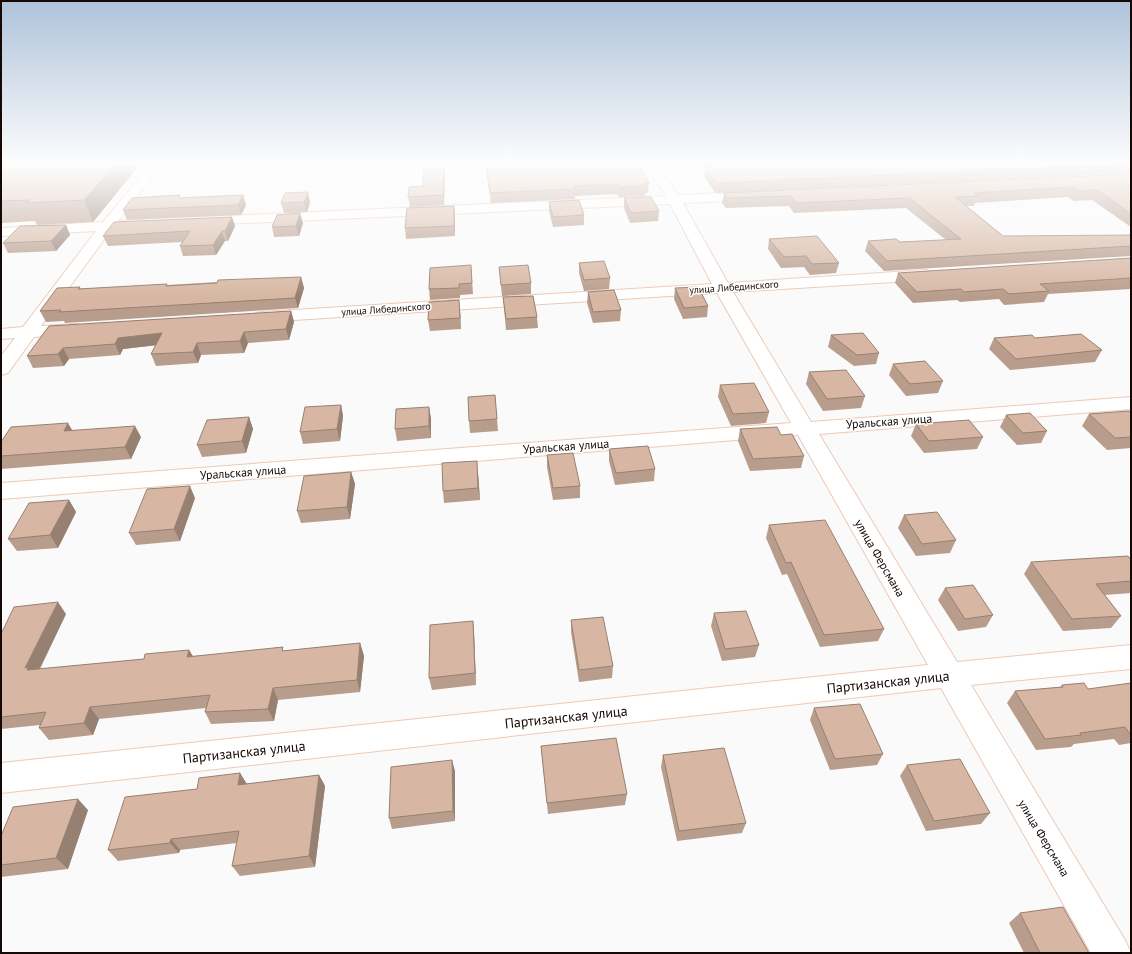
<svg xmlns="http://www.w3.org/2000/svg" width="1132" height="954" font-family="'PT Sans',sans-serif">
	<rect width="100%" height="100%" fill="#fafafa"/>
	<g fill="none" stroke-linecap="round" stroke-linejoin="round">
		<g stroke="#ebcab6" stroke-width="2">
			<path id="street" d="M152,163H164L118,221L141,220L146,221L148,224L146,227L111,230L41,326L76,324L82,325L85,329L82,333L34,337L8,373L1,375V356L15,338L1,339V329L23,327L96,231L1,236V228L103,222Z
				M644,163H656L678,195L752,192L757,193L758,196L757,199L752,200L683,203L728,283L926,270L931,272L934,275L931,278L926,280L733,292L811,422L1131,397V409L819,434L957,662L1131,645V669L971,685L1125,940L1131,953H1091L941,688L1,793V763L928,665L798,435L1,499V483L791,423L717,293L262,322L256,321L254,317L256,313L262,312L712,284L670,204L203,225L198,224L196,221L198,218L203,217L666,196Z"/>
		</g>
		<use href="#street" fill="#fff" fill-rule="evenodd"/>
	</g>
	<path fill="#b99d8c" d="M1,163H141L93,222L37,225L35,221L1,223Z
		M360,163H379L360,164Z
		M445,163L444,205L410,207L408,197L423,186Z
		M485,163H638L649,183L648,193H645V196L619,197L617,194L575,196V199L491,203Z
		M701,163H1131V173L715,193L704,176L705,168Z
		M1131,174V227L1092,200L1074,201L1068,197L975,203L974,206H966L1003,236L1131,235V256L884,271L865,251L868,241L900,242L946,240L906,208L794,213L789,206L726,208L722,203L724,193Z
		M243,195L246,205L241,215L127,220L123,210L181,198Z
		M624,198L659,211L658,221L630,223L624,208Z
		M310,202L307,212L284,213L281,203Z
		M549,202L584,215V225L553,227L549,211Z
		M454,206L455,216V236L406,239L405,228Z
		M303,223L299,236L274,237L272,227Z
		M66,225L70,235L56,251L8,253L3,243Z
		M235,226L228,241H225L216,255L183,256L180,246L182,242L108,246L103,236Z
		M769,239L839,263L836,273L810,275L804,267L781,268L768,249Z
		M1131,258V289L1048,294L1044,302L1004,305L999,299L960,302L957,300L913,303L895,283L898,273Z
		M579,263L610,278L609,289L584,291L579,273Z
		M471,265L473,294L460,295V298L430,300L429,289Z
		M499,267L531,283V294L502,296Z
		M301,277L304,288L298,308L65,323L64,321L46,322L40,311L80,287L81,289L167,285Z
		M675,288L708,306L707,317L683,319L674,299Z
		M588,292L621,310L620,321L593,323L587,303Z
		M503,297L537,317L538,328L506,330Z
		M291,311L294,322L289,340L248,343L244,353L201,355L198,363L156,366L151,354L156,345L123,349L120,355L69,359L64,366L33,368L27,356L49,326Z
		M460,311L461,329L430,331L428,320Z
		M831,335L879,353L876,364L854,366L828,347Z
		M994,338H1035L1102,350L1095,362L1010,370L989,349Z
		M893,364L943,381L938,393L906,396L889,375Z
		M809,372L865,396L861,408L823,411L806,384Z
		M720,385L769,412L766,423L731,426L718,397Z
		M495,395L498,431L470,433L469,421Z
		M341,405L343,416L340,441L303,444L300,432Z
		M429,407L431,419V438L397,441L395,429Z
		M1131,413V448L1107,450L1082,426L1089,414Z
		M1006,415L1047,431L1041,443L1017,445L1000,427Z
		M249,417L253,429L246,453L202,457L197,445Z
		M916,424L983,437L977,449L924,453L911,436Z
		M740,429L781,435L804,456L801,468L750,471L738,441Z
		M72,430L141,437L131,459L1,469V442Z
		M609,449L655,469L654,481L615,485L609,461Z
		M547,455L580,486V498L553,500L547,467Z
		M351,472L355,484L350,519L301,523L297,511Z
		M478,473L480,500L444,503L443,491Z
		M195,498L180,541L136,545L129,533Z
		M69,500L76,512L58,548L17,551L8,539Z
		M904,515L956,540L950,553L916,556L898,528Z
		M769,525L884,629L878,641L820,647L787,574L782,575L766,538Z
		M1131,560V593L1105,595L1121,616L1111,628L1063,631L1024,574L1031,562Z
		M945,588L993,615L986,627L958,631L938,600Z
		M714,613L759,645L755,657L722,661L711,626Z
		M66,614L40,669L144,659L189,650L193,656L284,651L360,643L364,656L360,692L278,700L274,721L211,724L205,712L206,708L99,719L93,735L49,740L39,728L40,725L1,729V634Z
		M571,620L613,666L612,678L579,682L571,632Z
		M473,621L474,633L476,685L432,690L429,678Z
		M1131,683V743L1119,745L1114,739L1074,744L1071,747L1036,750L1007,703L1015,691L1060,687L1062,685L1088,689Z
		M814,708L883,754L877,765L830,770L810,720Z
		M541,746L627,794L625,805L548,814L542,758Z
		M663,755L746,823L742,833L677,841L661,767Z
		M907,765L990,813L981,824L926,831L900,776Z
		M455,771V821L392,829L389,818Z
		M240,773L246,784L319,775L325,786L315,867L240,876L232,866L237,843L180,850L179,853L118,861L108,850L197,789Z
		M88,810L68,869L1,877V836Z
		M1020,913L1089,953H1024L1009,923Z"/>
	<path fill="#968072" d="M117,163H141L93,222L84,200Z
		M444,163H445L444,205L443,195Z
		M308,192L310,202L307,212L304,202Z
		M243,195L246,205L241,215L238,205Z
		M454,206L455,216V236L454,226Z
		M300,213L303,223L299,236L296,226Z
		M232,217L235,226L228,241L225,231Z
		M66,225L70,235L56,251L51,241Z
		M222,231L225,241L216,255L213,245Z
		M301,277L304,288L298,308L295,298Z
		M459,300L460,311L461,329L460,318Z
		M291,311L294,322L289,340L286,329Z
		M244,332L248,343L244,353L240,341Z
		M162,333L167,344L123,349L120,355L115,344L118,338Z
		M197,343L201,355L198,363L193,352Z
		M63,348L69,359L64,366L58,354Z
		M341,405L343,416L340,441L337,429Z
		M429,407L431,419V438L429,426Z
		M249,417L253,429L246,453L242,441Z
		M68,423L75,435L64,431Z
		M135,426L141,437L131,459L125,447Z
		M477,461L478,473L480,500L478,488Z
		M351,472L355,484L350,519L347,507Z
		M190,486L195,498L180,541L174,529Z
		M69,500L76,512L58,548L50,535Z
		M58,602L66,614L36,676L25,668Z
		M473,621L474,633L476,685L475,673Z
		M360,643L364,656L360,692L357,680Z
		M189,650L196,662L187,657Z
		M273,688L278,700L274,721L268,709Z
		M90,707L99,719L93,735L84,723Z
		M452,760L455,771V821L453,811Z
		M240,773L247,784L238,785Z
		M319,775L325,786L315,867L309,856Z
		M78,799L88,810L68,869L56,858Z
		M171,839L180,850L179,853L170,843Z"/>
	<path fill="#d7b7a3" stroke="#968072" d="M1,163H117L84,200L26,203L30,200L1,201Z
		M424,163H444L443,195L408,197L409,187L423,186Z
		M486,163H638L649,183H644L645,186L619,187L618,184L574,186L575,189L490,193Z
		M709,163H1131V164L717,183L705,167H711Z
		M1131,174V214L1097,190L1078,191L1072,187L974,193L978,196L955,197L1003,236L1131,235V246L887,261L868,241L896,239L900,242L961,239L909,198L796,203L791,196L727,198L724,193Z
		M308,192L304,202L281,203L285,193Z
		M180,195L179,198L243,195L238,205L123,210L132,198Z
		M651,197L659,211L631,213L624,198Z
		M579,200L584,215L553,217L549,202Z
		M454,206V226L405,228L407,208Z
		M300,213L296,226L272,227L277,215Z
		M232,217L225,231H222L213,245L180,246L190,231L103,236L114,222Z
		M66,225L51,241L3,243L20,226Z
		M817,236L839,263L812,264L806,256L784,257L769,239Z
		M1131,258V278L1040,284L1049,291L1009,294L1003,289L964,292L961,289L917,292L898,273Z
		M604,261L610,278L584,280L579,263Z
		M471,265L472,283L459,284V288L429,289L430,268Z
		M528,265L531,283L501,285L499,267Z
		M301,277L295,298L59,312L61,310L40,311L57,288L80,287L78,289L167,284L166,286L217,283L218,280Z
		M698,287L708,306L684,308L675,288Z
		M614,290L621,310L593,312L588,292Z
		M533,296L537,317L506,319L503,297Z
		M459,300L460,318L428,320L429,302Z
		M291,311L286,329L244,332L240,341L197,343L193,352L151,354L162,333L118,338L115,344L63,348L58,354L27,356L49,326Z
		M863,333L879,353L857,355L831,335Z
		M1081,334L1102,350L1016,359L994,338L1032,335L1035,338Z
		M925,361L943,381L910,384L893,364Z
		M846,370L865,396L827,399L809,372Z
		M754,383L769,412L733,414L720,385Z
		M495,395L497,419L469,421L468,397Z
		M341,405L337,429L300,432L305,407Z
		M429,407V426L395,429L396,409Z
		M1129,411L1131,413V437L1115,438L1089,414Z
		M1030,413L1047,431L1023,433L1006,415Z
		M249,417L242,441L197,445L207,420Z
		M969,420L983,437L929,441L916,424Z
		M68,423L64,431L135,426L125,447L1,456V442L11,427Z
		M777,427L781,435L792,434L804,456L753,459L740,429Z
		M648,446L655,469L616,473L609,449Z
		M573,453L580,486L553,488L547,455Z
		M477,461L478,488L443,491L442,463Z
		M351,472L347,507L297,511L304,476Z
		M190,486L174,529L129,533L147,489Z
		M69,500L50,535L8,539L29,503Z
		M937,512L956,540L922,544L904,515Z
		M825,520L884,629L824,635L791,562L786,563L769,525Z
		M1128,556L1131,560V581L1096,584L1121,616L1072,619L1031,562Z
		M973,585L993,615L965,619L945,588Z
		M58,602L25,668L29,667L27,670L144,659L145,654L189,650L187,657L283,647L282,651L360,643L357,680L273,688L268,709L205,712L210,695L90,707L84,723L39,728L46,712L1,717V634L14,607Z
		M746,611L759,645L725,649L714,613Z
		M603,617L613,666L579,670L571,620Z
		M473,621L475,673L429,678L430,625Z
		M1084,683L1088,689L1131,683V733L1130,734L1125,727L1080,733L1081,735L1045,739L1015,691L1063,687L1062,685Z
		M860,704L883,754L835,759L814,708Z
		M616,738L627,794L547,803L541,746Z
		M724,748L746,823L679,831L663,755Z
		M960,759L990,813L934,821L907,765Z
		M452,760L453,811L389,818L391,767Z
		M240,773L238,785L319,775L309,856L232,866L239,831L171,839L170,843L108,850L125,797L197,789L199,778Z
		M78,799L56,858L1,865V836L13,807Z
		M1063,907L1089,953H1040L1020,913Z"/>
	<linearGradient id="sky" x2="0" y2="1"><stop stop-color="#aec2da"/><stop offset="0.55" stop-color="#fdfdfd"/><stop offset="1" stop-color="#fdfdfd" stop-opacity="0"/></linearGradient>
	<rect width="1132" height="297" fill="url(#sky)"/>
	<g text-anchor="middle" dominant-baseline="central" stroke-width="3" stroke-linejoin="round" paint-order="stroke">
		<g font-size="10" fill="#140904" stroke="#fff">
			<text transform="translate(734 287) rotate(-4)">улица Либединского</text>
			<text transform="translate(386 309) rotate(-4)">улица Либединского</text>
		</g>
		<g font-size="12" fill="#140904" stroke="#fff">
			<text transform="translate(889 421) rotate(-4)">Уральская улица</text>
			<text transform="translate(566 446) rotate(-4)">Уральская улица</text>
			<text transform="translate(243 472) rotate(-4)">Уральская улица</text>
			<text transform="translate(880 558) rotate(60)">улица Ферсмана</text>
			<text transform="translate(1044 838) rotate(59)">улица Ферсмана</text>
		</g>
		<g font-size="14" fill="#140904" stroke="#fff">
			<text transform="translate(888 682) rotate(-6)">Партизанская улица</text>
			<text transform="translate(566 717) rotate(-6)">Партизанская улица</text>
			<text transform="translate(244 752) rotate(-6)">Партизанская улица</text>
		</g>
	</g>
	<rect width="1132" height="954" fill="none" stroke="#140904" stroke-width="4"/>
</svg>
